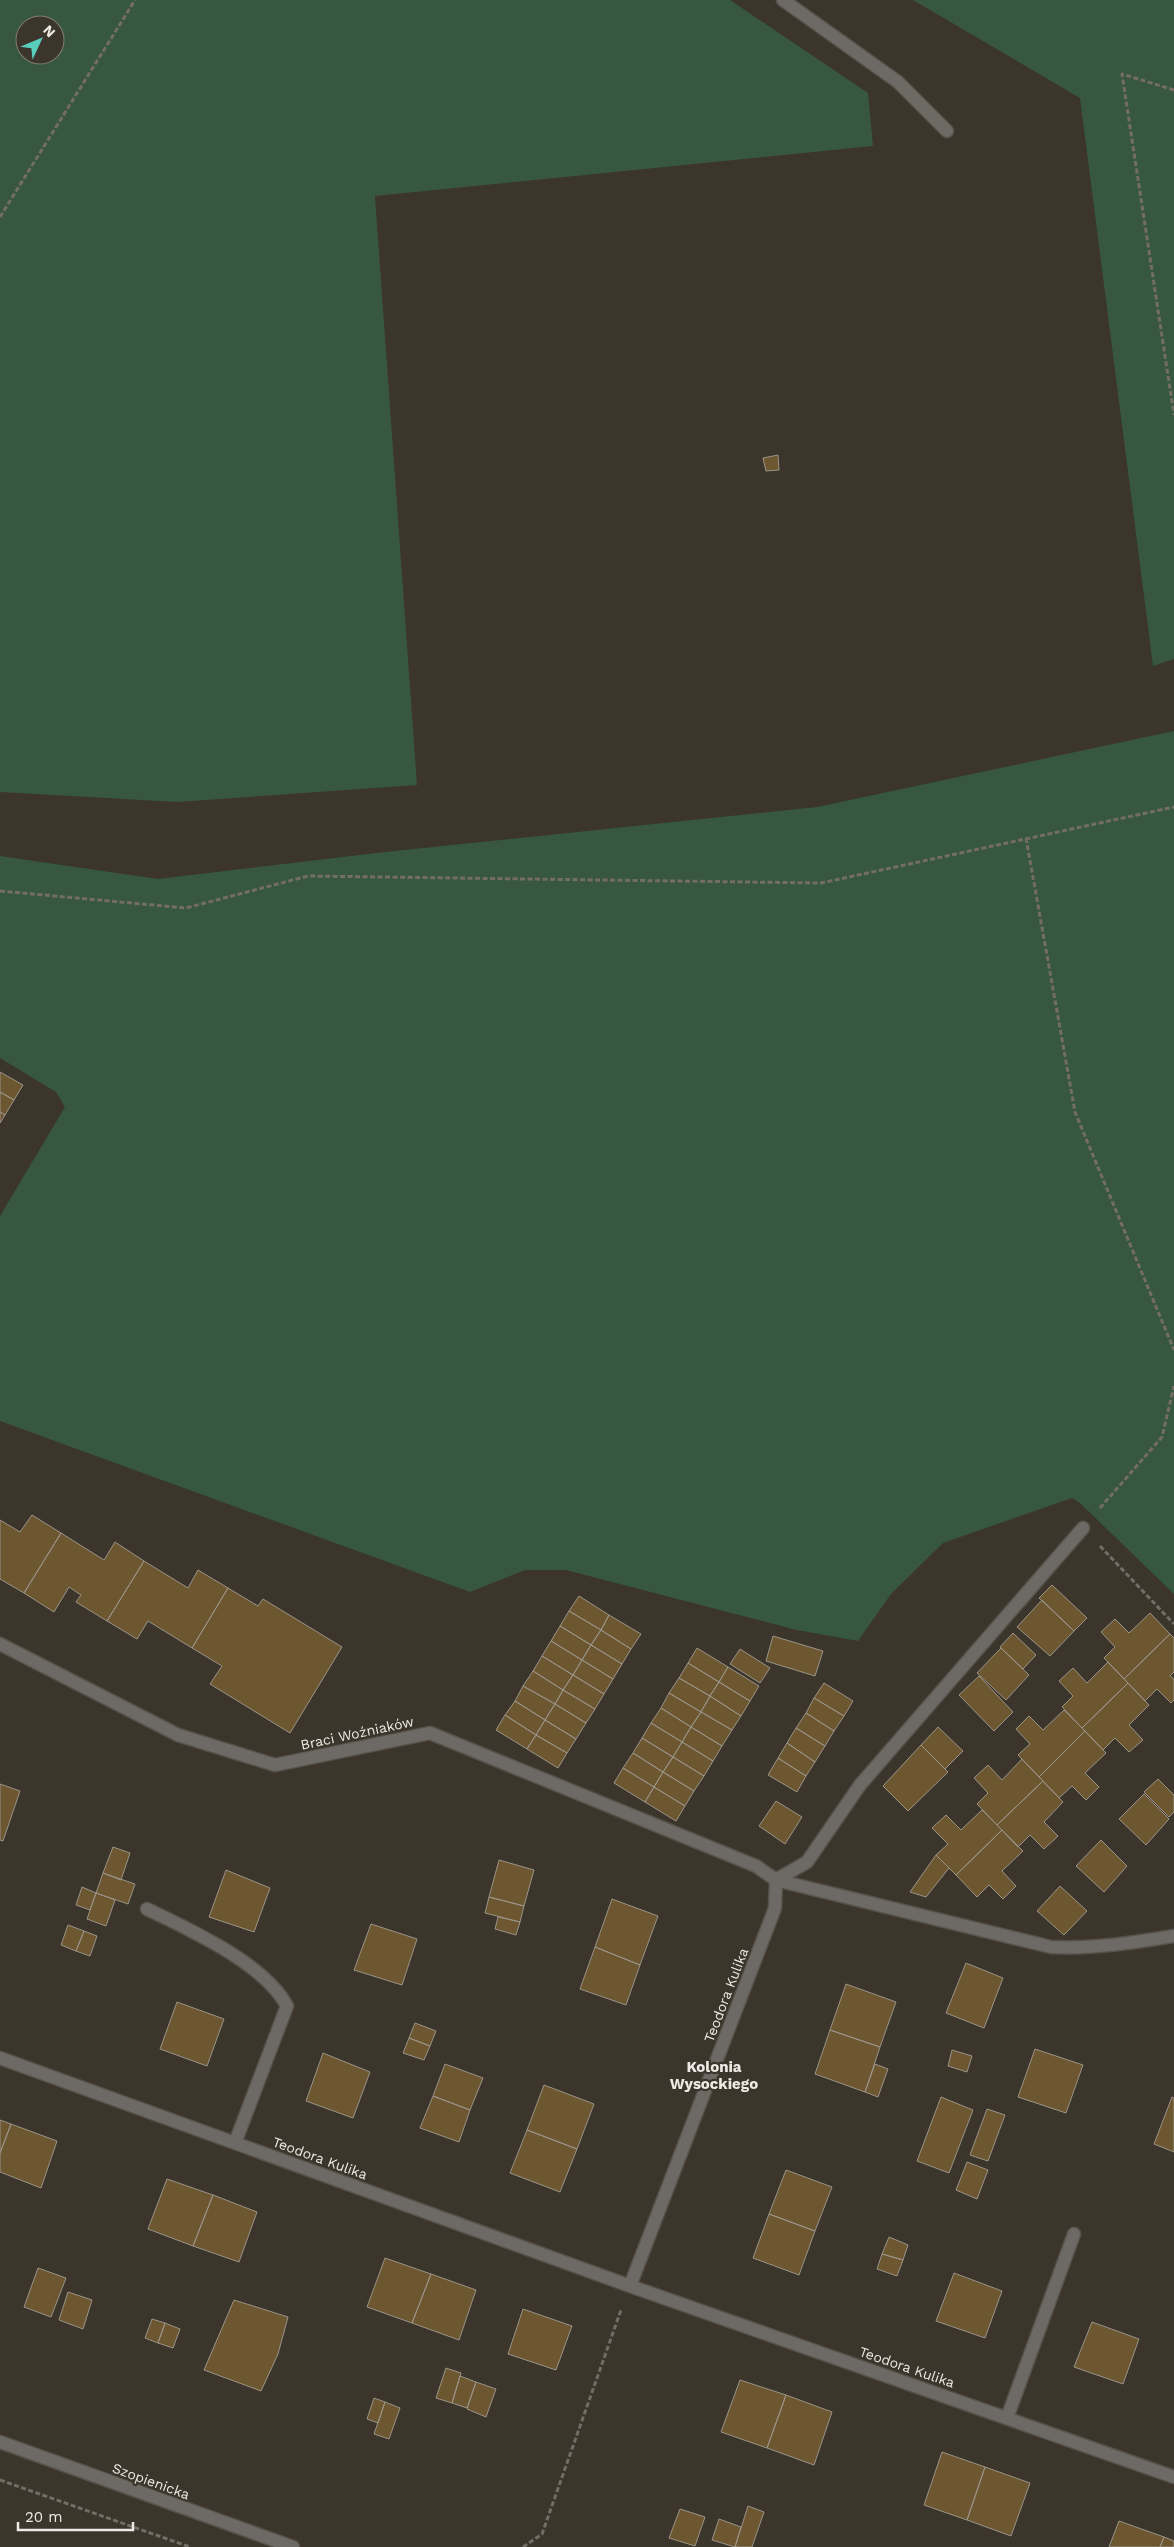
<svg xmlns="http://www.w3.org/2000/svg" width="1174" height="2547" font-family="'Work Sans',sans-serif">
	<rect width="100%" height="100%" fill="#3b352c"/>
	<path fill="#37583e" fill-rule="evenodd" d="M0,0H730L868,93L873,146L375,196L417,785L177,802L0,792ZM25,25H55V55H25Z
		M913,0H1174V659L1153,666L1080,98Z
		M1174,731V1594L1080,1503L1072,1498L943,1543L891,1594L858,1641L797,1630L566,1570H525L470,1592L0,1421V1216L65,1107L56,1092L0,1058V856L158,879L385,852L817,807Z"/>
	<path fill="#6d5730" stroke="#9a9489" d="M778,455L779,470L766,471L763,458Z
		M0,1072L23,1085L14,1100L0,1092Z
		M0,1092L14,1100L5,1115L0,1112Z
		M0,1112L5,1115L0,1123Z
		M32,1515L61,1533L24,1593L0,1579V1520L20,1532Z
		M61,1533L104,1560L115,1542L144,1561L107,1621L76,1602L81,1595L69,1587L54,1612L24,1593Z
		M144,1561L188,1588L198,1570L228,1588L192,1648L148,1621L137,1639L107,1621Z
		M1052,1585L1087,1618L1074,1631L1039,1598Z
		M228,1588L258,1606L263,1599L342,1647L290,1733L210,1684L222,1666L192,1648Z
		M579,1596L609,1615L601,1630L569,1611Z
		M1042,1600L1074,1631L1050,1656L1017,1627Z
		M569,1611L601,1630L591,1645L560,1626Z
		M1150,1613L1170,1634L1124,1679L1104,1658L1115,1647L1101,1632L1115,1619L1129,1633Z
		M609,1615L641,1634L631,1649L601,1630Z
		M560,1626L591,1645L582,1660L551,1641Z
		M601,1630L631,1649L622,1664L591,1645Z
		M1013,1633L1036,1655L1023,1669L1000,1647Z
		M1170,1634L1174,1638V1672L1170,1676L1174,1679V1700L1171,1703L1157,1689L1145,1701L1124,1679Z
		M773,1636L823,1651L815,1676L766,1661Z
		M551,1641L582,1660L573,1675L542,1656Z
		M591,1645L622,1664L613,1679L582,1660Z
		M697,1648L728,1667L719,1682L688,1663Z
		M1001,1648L1029,1675L1006,1700L977,1673Z
		M740,1649L770,1668L760,1683L730,1664Z
		M542,1656L573,1675L563,1690L533,1671Z
		M582,1660L613,1679L604,1694L573,1675Z
		M1108,1662L1128,1683L1082,1728L1062,1707L1073,1696L1059,1681L1073,1668L1087,1683Z
		M688,1663L719,1682L710,1696L679,1678Z
		M728,1667L759,1686L750,1701L719,1682Z
		M533,1671L563,1690L555,1704L523,1686Z
		M573,1675L604,1694L595,1709L563,1690Z
		M979,1676L1013,1712L994,1731L959,1695Z
		M679,1678L710,1696L701,1712L669,1693Z
		M719,1682L750,1701L741,1716L710,1696Z
		M824,1683L853,1701L844,1716L814,1698Z
		M1128,1683L1149,1705L1129,1725L1143,1740L1129,1752L1115,1738L1103,1750L1082,1728Z
		M523,1686L555,1704L545,1720L515,1701Z
		M563,1690L595,1709L586,1723L555,1704Z
		M669,1693L701,1712L691,1727L661,1708Z
		M710,1696L741,1716L732,1730L701,1712Z
		M814,1698L844,1716L834,1731L806,1713Z
		M515,1701L545,1720L536,1735L505,1715Z
		M555,1704L586,1723L576,1739L545,1720Z
		M661,1708L691,1727L682,1742L651,1723Z
		M1064,1710L1085,1731L1039,1777L1018,1755L1030,1744L1016,1729L1029,1716L1043,1730Z
		M701,1712L732,1730L722,1746L691,1727Z
		M806,1713L834,1731L825,1746L796,1728Z
		M505,1715L536,1735L527,1749L496,1730Z
		M545,1720L576,1739L567,1753L536,1735Z
		M651,1723L682,1742L673,1757L642,1738Z
		M691,1727L722,1746L713,1761L682,1742Z
		M938,1727L963,1751L945,1769L921,1745Z
		M796,1728L825,1746L815,1762L787,1743Z
		M1085,1731L1106,1753L1085,1773L1099,1787L1086,1800L1072,1786L1059,1798L1039,1777Z
		M536,1735L567,1753L558,1768L527,1749Z
		M642,1738L673,1757L663,1772L633,1753Z
		M682,1742L713,1761L704,1776L673,1757Z
		M787,1743L815,1762L806,1776L778,1758Z
		M921,1745L948,1772L908,1811L883,1786Z
		M633,1753L663,1772L654,1787L623,1768Z
		M673,1757L704,1776L694,1791L663,1772Z
		M778,1758L806,1776L797,1792L768,1775Z
		M1022,1759L1043,1781L997,1825L977,1804L988,1793L974,1778L988,1765L1002,1780Z
		M623,1768L654,1787L645,1802L614,1783Z
		M663,1772L694,1791L685,1806L654,1787Z
		M1158,1779L1174,1795V1812L1169,1817L1144,1792Z
		M1043,1781L1063,1802L1044,1822L1058,1836L1044,1849L1030,1835L1018,1847L997,1825Z
		M0,1784L20,1791L3,1841L0,1840Z
		M654,1787L685,1806L676,1821L645,1802Z
		M1144,1794L1169,1819L1146,1845L1119,1819Z
		M776,1801L802,1817L785,1844L759,1826Z
		M982,1810L1002,1830L956,1875L936,1855L948,1844L932,1828L946,1815L961,1830Z
		M1002,1830L1023,1851L1002,1871L1016,1886L1003,1899L989,1885L977,1897L956,1875Z
		M1101,1840L1127,1866L1104,1892L1076,1866Z
		M113,1847L130,1853L121,1880L103,1873Z
		M936,1855L949,1868L926,1897L910,1892Z
		M499,1860L534,1870L524,1906L489,1897Z
		M226,1870L270,1888L254,1932L209,1917Z
		M103,1873L135,1884L128,1904L96,1893Z
		M1060,1886L1087,1911L1064,1935L1037,1911Z
		M82,1887L96,1893L90,1910L76,1905Z
		M96,1893L115,1900L106,1926L87,1919Z
		M489,1897L524,1906L520,1922L485,1913Z
		M612,1899L658,1916L640,1965L595,1947Z
		M498,1917L520,1922L516,1935L495,1929Z
		M371,1924L417,1939L402,1985L354,1970Z
		M68,1925L84,1931L76,1951L61,1945Z
		M84,1931L97,1936L90,1956L76,1951Z
		M595,1947L640,1965L626,2005L580,1989Z
		M966,1963L1003,1978L984,2028L946,2013Z
		M846,1984L896,2002L880,2047L830,2030Z
		M177,2002L224,2019L207,2066L160,2049Z
		M415,2023L436,2031L430,2046L409,2038Z
		M830,2030L880,2047L865,2092L815,2074Z
		M409,2038L430,2046L424,2060L403,2053Z
		M1035,2049L1083,2065L1066,2113L1018,2097Z
		M952,2050L972,2056L967,2072L948,2066Z
		M323,2053L370,2072L353,2118L306,2101Z
		M445,2064L483,2078L470,2110L433,2096Z
		M875,2064L888,2069L878,2097L865,2092Z
		M544,2085L594,2104L577,2149L527,2130Z
		M433,2096L470,2110L459,2142L420,2128Z
		M941,2097L973,2110L949,2173L917,2161Z
		M1172,2097L1174,2098V2152L1154,2144Z
		M987,2109L1005,2115L988,2161L970,2155Z
		M0,2120L11,2124L0,2153Z
		M11,2124L57,2141L41,2188L0,2172V2153Z
		M527,2130L577,2149L560,2192L510,2173Z
		M967,2162L988,2170L977,2199L956,2190Z
		M786,2170L832,2187L815,2231L769,2214Z
		M167,2179L213,2195L193,2246L148,2229Z
		M213,2195L257,2212L239,2262L193,2246Z
		M769,2214L815,2231L799,2275L753,2258Z
		M889,2237L908,2245L903,2260L882,2254Z
		M882,2254L903,2260L897,2276L877,2269Z
		M385,2258L431,2274L412,2323L367,2307Z
		M38,2268L66,2278L51,2317L24,2307Z
		M954,2273L1002,2291L985,2338L936,2321Z
		M431,2274L476,2290L459,2340L412,2323Z
		M68,2292L92,2300L83,2329L59,2320Z
		M234,2300L288,2317L278,2354L261,2391L204,2370Z
		M523,2309L572,2326L556,2370L508,2354Z
		M152,2319L165,2323L158,2343L145,2338Z
		M1092,2322L1139,2339L1123,2384L1074,2367Z
		M165,2323L180,2329L173,2348L158,2343Z
		M446,2368L461,2373L452,2403L436,2398Z
		M460,2376L476,2382L467,2408L452,2403Z
		M740,2380L786,2395L767,2448L721,2432Z
		M476,2382L496,2389L486,2417L467,2409Z
		M786,2395L832,2412L814,2465L767,2448Z
		M374,2398L385,2402L378,2423L367,2419Z
		M385,2402L400,2408L389,2439L374,2434Z
		M942,2452L985,2467L967,2520L924,2505Z
		M985,2467L1030,2483L1011,2536L967,2520Z
		M748,2506L764,2512L752,2547H735Z
		M680,2509L705,2517L695,2546L669,2538Z
		M719,2519L741,2527L735,2547L712,2540Z
		M1119,2521L1164,2537L1160,2547H1109Z
		M1164,2537L1174,2541V2547H1160Z"/>
	<g fill="none" stroke-linecap="round" stroke-linejoin="round">
		<g stroke="#575249" stroke-width="15">
			<path id="minor" d="M783,0L898,82L947,131
				M0,1644L178,1735L275,1765L430,1733L756,1866L776,1880L1051,1947C1093,1949 1132,1943 1174,1936
				M776,1880L807,1862L860,1785L1083,1528
				M147,1909C190,1930 264,1963 287,2006L235,2143
				M0,2058L630,2286L1174,2477
				M630,2286L775,1908L776,1880
				M1007,2418L1074,2234
				M0,2442L293,2547"/>
		</g>
		<path stroke="#736d66" stroke-width="3" stroke-dasharray="5 2.5" stroke-linecap="butt" d="M1174,90L1122,74L1174,415
			M0,217L135,0
			M1026,838L1075,1112L1174,1350
			M0,891L186,908L308,876L821,883L1174,807
			M1100,1508L1162,1437L1174,1386
			M1100,1546L1174,1624
			M0,2480L190,2547
			M523,2547L542,2534L621,2310"/>
		<use href="#minor" stroke="#6d6a66" stroke-width="12"/>
	</g>
	<g text-anchor="middle" dominant-baseline="central" stroke-width="4.5" stroke-linejoin="round" paint-order="stroke">
		<g font-size="14" fill="#ede9e4" stroke="#3b352c">
			<text transform="translate(357 1733) rotate(-12)">Braci Woźniaków</text>
			<text transform="translate(726 1995) rotate(-69)">Teodora Kulika</text>
			<text transform="translate(320 2158) rotate(20)">Teodora Kulika</text>
			<text transform="translate(907 2367) rotate(19)">Teodora Kulika</text>
			<text transform="translate(151 2481) rotate(20)">Szopienicka</text>
		</g>
		<g font-size="15" font-weight="bold" fill="#ede9e4" stroke="#3b352c">
			<text x="714" y="2067">Kolonia<tspan x="714" dy="17">Wysockiego</tspan></text>
		</g>
	</g>
	<g transform="translate(40 40) rotate(46)"><circle r="24" fill="#3b352c" stroke="#827d76"/>
	<path d="M0-4L9 19L0 12L-9 19Z" fill="#5acebc"/>
	<text y="-8" font-size="14" font-weight="bold" text-anchor="middle" fill="#ede9e4">N</text>
	</g>
	<path d="M18 2522v8h115v-8" fill="none" stroke="#ede9e4" stroke-width="2.5"/>
	<text x="25" y="2522" font-size="15" fill="#ede9e4" stroke="#3b352c" stroke-width="4" paint-order="stroke">20 m</text>
</svg>
